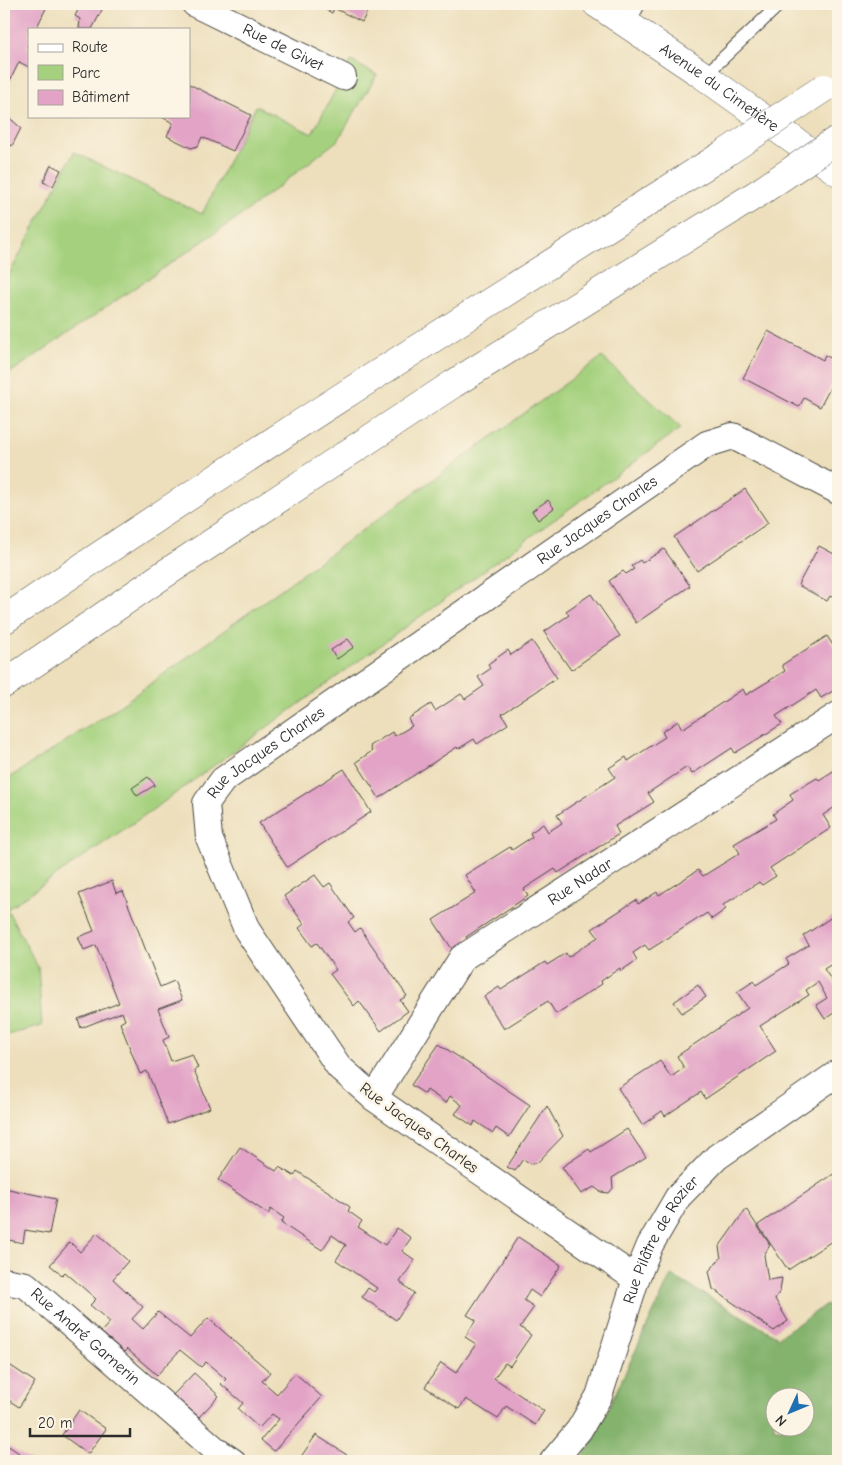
<svg xmlns="http://www.w3.org/2000/svg" width="842" height="1465" font-family="'Comic Neue',sans-serif">
	<rect width="100%" height="100%" fill="#fcf5e5"/>
	<filter id="ink" filterUnits="userSpaceOnUse"><feTurbulence type="fractalNoise" baseFrequency=".02" numOctaves="2"/><feDisplacementMap in="SourceGraphic" scale="10" xChannelSelector="R" yChannelSelector="G"/><feConvolveMatrix kernelMatrix="1 2 1 2 8 2 1 2 1" color-interpolation-filters="sRGB"/></filter>
	<filter id="wash" filterUnits="userSpaceOnUse"><feTurbulence type="fractalNoise" baseFrequency=".0096" numOctaves="4" result="noise"/><feDisplacementMap in="SourceGraphic" scale="20" xChannelSelector="R" yChannelSelector="G"/><feGaussianBlur stdDeviation="1.12" result="paint"/><feColorMatrix in="noise" values="0 0 0 0 0 0 0 0 0 0 0 0 0 0 0 0 0 1.4 0 .05"/><feComposite in="paint" operator="in"/></filter>
	<g filter="url(#wash)">
		<rect width="100%" height="100%" fill="#eddfbc"/>
		<path fill="#a5d17e" stroke="#687e54" d="M351,61L377,75L338,140L243,214L4,377V284L74,152L202,214L256,106L312,134Z
			M602,357L681,428L158,806L7,909L38,967L42,1026L4,1036V781L114,710Z"/>
		<path fill="#84b36d" stroke="#586f4c" fill-rule="evenodd" d="M671,1275L778,1337L838,1297V1461H578L591,1445ZM774,1398H804V1428H774Z"/>
		<g id="blocks">
			<path fill="#e2a3c6" d="M4,4H48L36,29H29V43L27,47L29,48V67L19,62L4,93Z
				M81,4H105L92,29H79L80,19L75,16Z
				M309,4H371L362,22L334,8L332,13L315,4L314,6Z
				M189,84L251,115L233,151L202,137L198,146L191,148L167,136L173,123L160,116H189Z
				M4,113L21,128L12,146L4,141Z
				M51,165L61,170L53,186L43,182Z
				M768,331L823,360L825,355L834,360L838,352V378L836,377L820,407L804,398L799,407L743,378Z
				M745,489L768,523L697,571L674,537Z
				M548,500L554,508L538,520L532,511Z
				M819,546L838,556V600L830,596L827,601L798,585Z
				M664,549L690,586L636,623L609,581L623,571L626,574L634,569L631,566L640,560L642,563Z
				M591,594L620,636L571,670L544,632L569,615L566,611Z
				M827,636L838,653V688L821,698L816,690L776,716L782,724L735,753L732,748L692,774L687,767L648,793L654,802L615,826L619,834L558,873L555,869L524,889L528,896L466,937L469,941L454,952L433,920L476,893L465,875L510,847L512,850L532,837L530,833L543,824L548,832L562,823L557,815L615,777L609,768L626,757L628,761L665,737L662,732L678,721L682,729L743,689L746,695L785,671L782,665Z
				M348,639L354,647L337,659L331,650Z
				M532,641L557,678L502,714L508,724L477,744L474,739L458,749L457,747L379,798L356,762L372,751L370,746L392,732L395,736L412,726L408,719L431,704L435,711L461,694L465,699L484,686L478,677L490,669L488,664L508,650L511,655Z
				M838,768V805L823,815L831,828L770,868L776,876L762,885L759,882L723,905L726,909L712,919L707,913L649,950L645,945L633,953L637,960L621,971L620,968L601,981L602,984L556,1014L548,1001L504,1029L484,997L499,987L501,990L545,962L547,965L566,953L568,957L598,937L592,929L636,900L638,904L657,892L659,895L698,870L703,876L740,853L734,844L776,819L773,814L793,800L790,794L817,778L819,780Z
				M344,769L371,812L287,867L259,823Z
				M148,777L155,785L137,796L132,788Z
				M315,875L324,887L330,883L354,918L348,922L355,932L360,928L407,996L400,1000L408,1011L381,1031L359,1001L354,1006L330,974L336,970L317,943L312,946L299,928L304,924L284,896Z
				M112,881L116,893L123,891L160,987L174,981L182,1000L158,1009L169,1037L163,1040L171,1061L192,1054L198,1068L194,1070L210,1108L168,1124L147,1071L140,1074L120,1023L125,1020L122,1012L81,1028L78,1019L119,1003L96,945L84,950L78,937L94,931L79,894Z
				M838,913V960L824,969L838,990V1010L825,1019L816,1005L827,998L818,982L806,990L809,995L760,1026L776,1051L705,1099L701,1092L665,1116L662,1111L642,1125L618,1088L660,1061L671,1077L684,1068L677,1056L748,1008L737,992L754,981L756,985L789,964L786,959L809,945L803,936Z
				M698,985L706,997L682,1013L674,1002Z
				M439,1044L530,1105L509,1137L496,1128L493,1133L475,1121L473,1126L455,1114L462,1105L450,1096L446,1103L427,1090L425,1094L411,1085Z
				M547,1106L563,1136L537,1163L531,1164L523,1159L515,1171L507,1167Z
				M627,1129L646,1157L612,1178L613,1188L609,1193L601,1192L594,1187L581,1194L562,1167L589,1149L591,1152Z
				M240,1147L276,1171L279,1167L294,1176L297,1171L332,1194L350,1207L348,1211L362,1221L358,1227L385,1245L397,1228L411,1238L402,1251L415,1260L400,1282L414,1293L396,1320L362,1297L368,1288L374,1292L377,1288L336,1260L346,1245L332,1235L322,1250L281,1223L284,1218L271,1209L268,1214L218,1180Z
				M838,1171V1237L788,1270L758,1225Z
				M4,1188L56,1199L49,1234L25,1230L23,1243L4,1239Z
				M746,1209L770,1245L764,1255L768,1280L782,1278L780,1291L775,1299L788,1321L774,1331L713,1289L709,1271L721,1258L719,1247Z
				M97,1233L128,1261L113,1279L143,1307L132,1319L143,1329L158,1312L190,1338L208,1318L270,1372L262,1381L277,1394L295,1373L322,1397L274,1451L261,1440L279,1419L272,1414L259,1428L238,1409L243,1403L221,1384L226,1379L206,1362L201,1367L180,1350L157,1375L127,1349L124,1352L101,1332L110,1322L90,1305L96,1299L65,1272L62,1275L50,1265L70,1242L80,1252Z
				M518,1237L561,1265L540,1297L530,1290L524,1300L534,1307L520,1327L531,1335L510,1366L505,1363L494,1378L544,1411L535,1425L506,1406L498,1419L466,1399L459,1409L425,1387L441,1363L456,1373L476,1344L465,1337L476,1320L467,1315Z
				M8,1364L35,1382L19,1407L4,1397V1370Z
				M194,1373L219,1396L199,1417L173,1395Z
				M79,1410L106,1429L88,1454L62,1435Z
				M316,1435L350,1457L348,1461H298Z
				M4,1443L31,1461H4Z"/>
		</g>
	</g>
	<g filter="url(#ink)">
		<use href="#blocks" fill-opacity="0" stroke="#484641" stroke-width="1"/>
		<g fill="none" stroke-linecap="round" stroke-linejoin="round">
			<g stroke="#484641" stroke-width="14">
				<path id="service" d="M629,24L639,4
					M704,76L780,4"/>
			</g>
			<g stroke="#484641" stroke-width="28">
				<g id="minor">
					<path id="s1" d="M195,4L343,77"/>
					<path id="s2" d="M374,1098L462,958L838,715"/>
					<path id="s3" d="M636,1279L374,1098L339,1067L247,930L209,838L206,803L223,780L707,444L733,436L838,491"/>
					<path id="s4" d="M4,1281L26,1285L217,1451L232,1461"/>
					<path id="s5" d="M553,1461L579,1430L599,1396L636,1279L650,1245L678,1197L717,1157L838,1073"/>
				</g>
			</g>
			<g stroke="#484641" stroke-width="29">
				<g id="tertiary">
					<path id="s6" d="M597,4L704,76L838,172"/>
				</g>
			</g>
			<g stroke="#484641" stroke-width="29">
				<path id="trunk" d="M4,620C240,459 482,307 724,154
					M4,684L163,575L453,384L760,192"/>
			</g>
			<use href="#service" stroke="#fff" stroke-width="12"/>
			<use href="#minor" stroke="#fff" stroke-width="26"/>
			<use href="#tertiary" stroke="#fff" stroke-width="28"/>
			<use href="#trunk" stroke="#fff" stroke-width="28"/>
			<g stroke="#484641" stroke-width="29" stroke-linecap="butt">
				<path id="trunk-bridge" d="M724,154L824,88
					M760,192L838,139"/>
			</g>
			<use href="#trunk-bridge" stroke="#fff" stroke-width="28"/>
		</g>
	</g>
	<g text-anchor="middle" dominant-baseline="central" stroke-width="5" stroke-linejoin="round" paint-order="stroke">
		<g font-size="16" fill="#2b2b2b" stroke="#fcf5e5">
			<text stroke="none"><textPath href="#s1" startOffset="98">Rue de Givet</textPath></text>
			<text stroke="none"><textPath href="#s6" startOffset="148">Avenue du Cimetière</textPath></text>
			<text stroke="none"><textPath href="#s3" startOffset="1149">Rue Jacques Charles</textPath></text>
			<text stroke="none"><textPath href="#s3" startOffset="744">Rue Jacques Charles</textPath></text>
			<text stroke="none"><textPath href="#s2" startOffset="306">Rue Nadar</textPath></text>
			<text transform="translate(419 1128) rotate(36)">Rue Jacques Charles</text>
			<text stroke="none"><textPath href="#s5" startOffset="249">Rue Pilâtre de Rozier</textPath></text>
			<text stroke="none"><textPath href="#s4" startOffset="101">Rue André Garnerin</textPath></text>
		</g>
	</g>
	<rect width="842" height="1465" fill="none" stroke="#fcf5e5" stroke-width="20"/>
	<rect x="28" y="28" width="162" height="90" fill="#fcf5e5" stroke="#a8a49b"/>
	<rect x="38" y="44" width="25" height="8" fill="#ffffff" stroke="#a8a49b"/>
	<text x="72" y="52" font-size="15" fill="#2b2b2b">Route</text>
	<rect x="38" y="65" width="25" height="15" fill="#a5d17e" stroke="#a8a49b"/>
	<text x="72" y="78" font-size="15" fill="#2b2b2b">Parc</text>
	<rect x="38" y="90" width="25" height="15" fill="#e2a3c6" stroke="#a8a49b"/>
	<text x="72" y="102" font-size="15" fill="#2b2b2b">Bâtiment</text>
	<g transform="translate(790 1412) rotate(226)"><circle r="24" fill="#fcf5e5" stroke="#a8a49b"/>
	<path d="M0-4L9 19L0 12L-9 19Z" fill="#1f6fb2"/>
	<text y="-8" font-size="14" font-weight="bold" text-anchor="middle" fill="#2b2b2b">N</text>
	</g>
	<path d="M30 1428v8h100v-8" fill="none" stroke="#2b2b2b" stroke-width="2.5"/>
	<text x="38" y="1428" font-size="15" fill="#2b2b2b" stroke="#fcf5e5" stroke-width="4" paint-order="stroke">20 m</text>
</svg>
